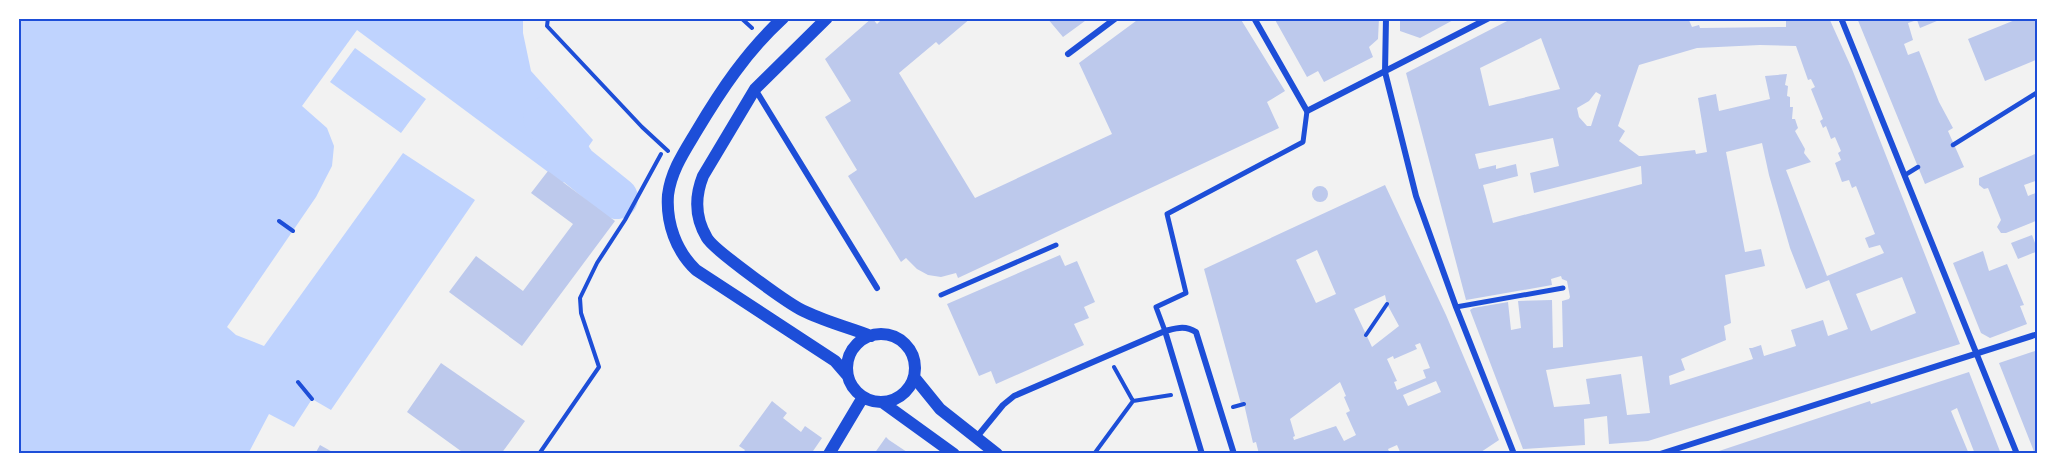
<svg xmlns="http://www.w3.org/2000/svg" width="2056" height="472" font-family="'Golos Text',sans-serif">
	<rect width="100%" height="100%" fill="#f2f2f2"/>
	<path fill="#bfd3fe" d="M18,18H523V33L531,71L593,140L563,183L357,30L302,106L327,128L334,146L332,166L316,197L227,327L236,335L264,346L403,153L475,200L331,410L312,399L294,427L269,414L248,454H18Z
		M355,48L426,99L401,133L330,82Z"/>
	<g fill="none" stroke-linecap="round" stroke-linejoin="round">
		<path stroke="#bfd3fe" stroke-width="42" d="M544,118L576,165L617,198"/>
	</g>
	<path fill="#bdc9ec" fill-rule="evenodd" d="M872,18L877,24L883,18H971L939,45L936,42L899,73L975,198L1112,134L1079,63L1140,18H1240L1285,91L1267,102L1279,128L958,278L956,273L941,277L928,275L917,269L906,258L901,262L848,176L857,170L825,117L851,101L825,59Z
		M1047,18H1089L1063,37Z
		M1274,18H1379L1378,39L1369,47L1373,57L1324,82L1318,71L1307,77Z
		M1400,18H1457L1420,38L1400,31Z
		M1513,18H1688L1692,27L1699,25L1700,28L1786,27V18H1829L1852,69L1960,344L1648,441L1609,444L1607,416L1584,419L1585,445L1523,449L1470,310L1473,308L1508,302L1511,330L1521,328L1518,301L1552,300L1553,348L1563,347L1562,301L1569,299L1570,297L1567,281L1562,279L1561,276L1551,279L1552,285L1466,300L1406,73ZM1541,38L1560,89L1489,106L1480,68ZM1760,45L1796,46L1808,80L1811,79L1815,87L1811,89L1823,119L1820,121L1823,128L1826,126L1831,139L1835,137L1841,151L1838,153L1841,160L1835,163L1842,182L1849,180L1852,188L1856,186L1875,234L1865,238L1869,248L1880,245L1884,253L1827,276L1786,170L1811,162L1804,153L1805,149L1795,131L1798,128L1795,119H1792L1793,107H1790V97L1787,96L1788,86L1785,85L1787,74L1765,76L1770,99L1719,111L1716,94L1698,98L1707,152L1696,154L1695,150L1642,156H1639L1619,141L1625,131L1618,126L1639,65L1697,48ZM1596,92L1601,95L1591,126H1587L1579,117L1577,108L1589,101ZM1553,138L1559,166L1530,173L1534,193L1641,166L1642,184L1493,223L1483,185L1518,176L1516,164L1496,169V165L1479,169L1475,154ZM1762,143L1769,175L1790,248L1806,289L1829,280L1848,329L1828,336L1823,320L1791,330L1796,346L1764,356L1761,345L1752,348H1749L1753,359L1670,385L1669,376L1685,370L1681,359L1726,340L1724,326L1731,323L1725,275L1765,266L1761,249L1745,252L1726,152ZM1902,277L1916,313L1871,331L1856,294ZM1642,356L1650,413L1627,415L1621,374L1586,379L1590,404L1554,407L1546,370Z
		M1857,18H1944L1920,28L1917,20L1908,23L1913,40L1904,44L1908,55L1919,51L1939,102L1953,128L1948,131L1964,167L1925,184Z
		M2020,18H2037L2038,59L1985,81L1968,39Z
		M2035,154L2038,163V180L2024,185L2028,196L2038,192V220L2006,233H2001L1997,227L2001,220L1988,188L1984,189L1979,185V178Z
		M548,171L615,221L522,346L449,292L476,256L523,291L573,224L531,193Z
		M1385,185L1446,315L1499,440L1478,454H1401L1397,445L1388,449L1390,454H1259L1256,442L1253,443L1244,404H1241L1204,269ZM1317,250L1336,294L1316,303L1296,260ZM1385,295L1387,304L1399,326L1372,347L1354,309ZM1420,343L1430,368L1423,370L1426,378L1397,390L1394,382L1397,381L1387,359L1393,356L1394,359L1417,349L1415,345ZM1436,381L1441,392L1408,406L1403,395ZM1340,382L1346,396L1344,397L1350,411L1346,413L1356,435L1344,441L1336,426L1294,440L1293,437L1295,436L1290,419Z
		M1312 194a8 8 0 1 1 16 0a8 8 0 1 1-16 0Z
		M2032,235L2038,251L2018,259L2011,243Z
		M1983,251L1989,271L2007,264L2024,305L2020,306L2027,324L1990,338L1981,333L1953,263Z
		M1060,255L1065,266L1077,261L1095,302L1084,307L1089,318L1074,324L1084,345L996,384L991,371L979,376L947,304Z
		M2038,350V454H2035L1999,363Z
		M441,363L525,421L501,454H465L407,412Z
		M1969,372L2001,454H1975L1957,408L1951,411L1969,454H1710L1870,401L1871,404Z
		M772,401L787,413L783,418L801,432L805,426L822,438L811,454L802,452L800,454H742L745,450L739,446Z
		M886,437L889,440L910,454H874Z
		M320,445L336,454H315Z"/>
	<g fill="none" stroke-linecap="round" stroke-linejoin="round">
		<path stroke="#1d4ed8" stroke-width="4" d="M548,18L547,26L642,127L668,151
			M741,18L752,28
			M279,221L293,231
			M1366,335L1387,304
			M298,382L312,399
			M1133,401L1171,395
			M1233,407L1244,404
			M539,454L599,367L581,313L580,298L597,263L625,220L661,154
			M1094,454L1133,401L1114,367"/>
		<path stroke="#1d4ed8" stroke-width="4.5" d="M1953,145L2038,92
			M1905,175L1918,167"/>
		<path stroke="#1d4ed8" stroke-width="5" d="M941,295L1056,245
			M1456,307L1563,288
			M1165,331L1156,307L1186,293L1167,214L1303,142L1307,111"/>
		<path stroke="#1d4ed8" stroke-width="6" d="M1254,18L1307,111L1489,18
			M1386,18L1385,72L1416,196L1456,307L1514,454
			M1841,18L2017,454
			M1068,54L1116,18
			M755,89L877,288
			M1165,331L1202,454
			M976,438L1003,405L1014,396L1165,331C1177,328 1185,325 1196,332L1234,454
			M1660,454L2038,334"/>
		<path stroke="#1d4ed8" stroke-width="12" d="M783,18C747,51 721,90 696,132C684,152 671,171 668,195C666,223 676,251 696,270L835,361L848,376
			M827,18L755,89L703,176C695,196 695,218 707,238C713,249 792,307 806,312C827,322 850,328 871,336
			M847 368a34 34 0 1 1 68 0a34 34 0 1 1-68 0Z
			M914,377L940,409L997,454
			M882,402L954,454
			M829,454L863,397"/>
	</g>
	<rect width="2056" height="472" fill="none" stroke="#ffffff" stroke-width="39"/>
	<rect x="20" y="20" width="2016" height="432" fill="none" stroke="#1d4ed8" stroke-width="2"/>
</svg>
